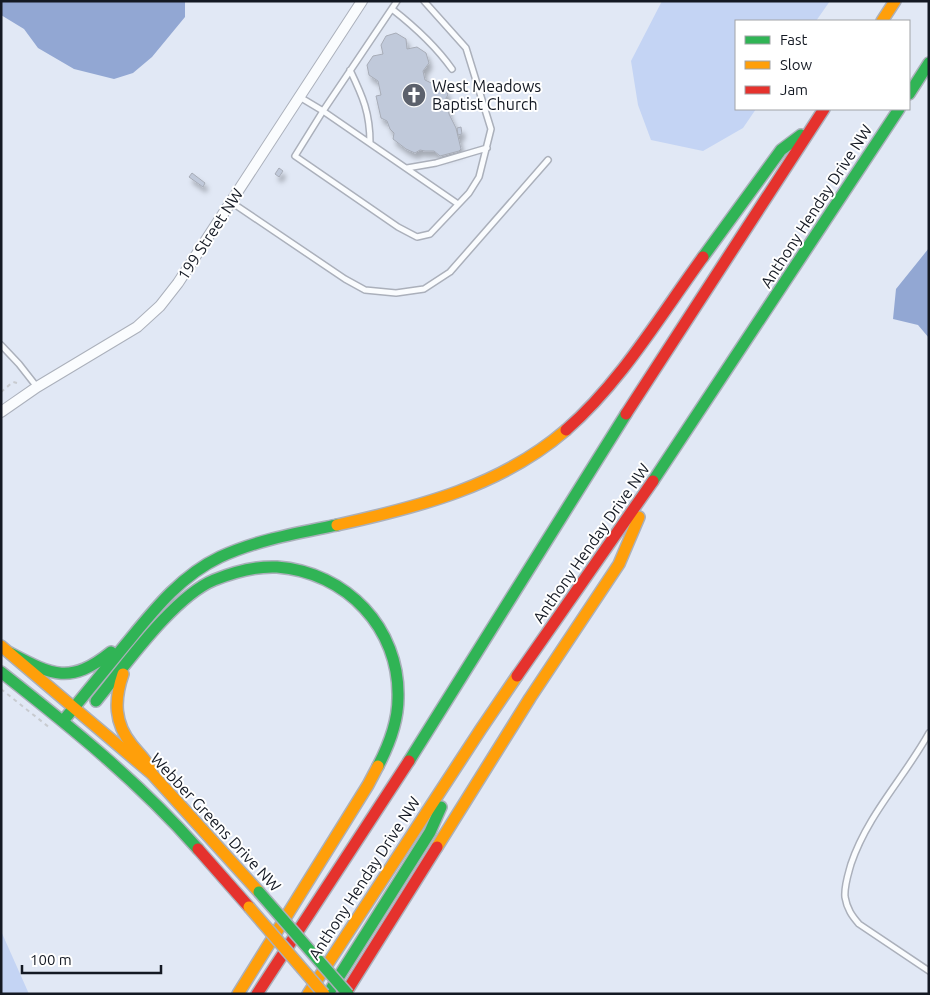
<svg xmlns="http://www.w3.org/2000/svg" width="930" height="995" font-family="Ubuntu,sans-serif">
	<defs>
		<filter id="shadow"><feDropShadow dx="3" dy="5.5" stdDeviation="2.5" flood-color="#0004"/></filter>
	</defs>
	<rect width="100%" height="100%" fill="#e1e8f5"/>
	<path fill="#c4d4f4" d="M662,1H830L816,21H736V109H756L743,128L703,151L651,140L638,105L631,61Z
		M1,931L29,994H1Z"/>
	<path fill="#92a7d3" d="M1,1H185V17L152,57L133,73L114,79L74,69L38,48L24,29L1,15Z
		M929,248V338L918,325L893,319L896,289Z"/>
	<path fill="#c0c9da" stroke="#a7acb7" filter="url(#shadow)" d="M396,33L406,39L407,49L417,47L426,53L429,63L423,71L425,80L446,90L448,95L446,98L449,114L456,128L461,149L459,151L440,156L434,151H425L420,150L415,153L406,149L393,139L394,133L390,129L387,121L381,118L376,96L381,95L378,81L369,75L367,65L373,56L383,54L381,45L386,36Z
		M461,127L462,134L458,135L457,128Z
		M279,168L283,171L279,177L275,174Z
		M192,173L205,183L203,187L189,177Z"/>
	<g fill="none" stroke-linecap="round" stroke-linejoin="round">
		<g stroke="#abb0bb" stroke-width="8">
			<path id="lane" d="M397,1L323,111L458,204
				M392,9C415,27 435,45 452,69
				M350,70C363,97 370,113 370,143
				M298,96L323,111L295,156L398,227L417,237L430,234L469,193L479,177L491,129L466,48L424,1
				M407,168L436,163L487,148
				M231,202L345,279L365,290L396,293L424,289L450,272L548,160
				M1,345L19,364L37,387
				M929,733C904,778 868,814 851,864C848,875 844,886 845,897C847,909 852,916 859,924L929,971"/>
		</g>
		<g stroke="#abb0bb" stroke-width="12">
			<path id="street" d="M1,412L37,387L137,327L160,306L178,283L362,1"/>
		</g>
		<g stroke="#abb0bb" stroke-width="14">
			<path id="fast" d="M909,94L929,63
				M703,257L781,150L801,135
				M653,481L899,109
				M10,653C52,675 70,685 111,652
				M1,672C71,727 139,782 198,849
				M96,701C125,666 173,597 214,580C234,572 256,566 277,567C346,572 400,628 398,698C398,722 389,745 378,766
				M63,721C84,695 105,670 126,644C153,611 180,576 220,557C257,540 297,533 337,525
				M409,761L626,414
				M328,994L430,832L441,807"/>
		</g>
		<g stroke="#abb0bb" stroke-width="14">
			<path id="slow" d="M882,21L895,1
				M337,525C419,507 501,486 566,430
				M1,646L152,774L259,892
				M123,674C114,700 114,723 132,745C140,755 148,761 152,774
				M437,847L530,698L619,564L639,517
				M238,994L368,785L378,766
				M308,994L481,729L517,676"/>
		</g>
		<g stroke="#abb0bb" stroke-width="14">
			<path id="jam" d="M626,414L824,109
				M566,430C621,382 660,316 703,257
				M517,676L653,481
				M198,849L249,907
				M257,994L409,761
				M345,994L437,847"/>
		</g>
		<path stroke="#c8cbd0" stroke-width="2" stroke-dasharray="4 4" stroke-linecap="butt" d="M1,392L13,382L17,383
			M1,689L50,728"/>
		<use href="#lane" stroke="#fafcfe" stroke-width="5"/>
		<use href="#street" stroke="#fafcfe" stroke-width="10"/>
		<use href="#fast" stroke="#30b455" stroke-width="11"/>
		<use href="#slow" stroke="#ff9f0a" stroke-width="11"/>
		<use href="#jam" stroke="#e5322d" stroke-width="11"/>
		<g stroke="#abb0bb" stroke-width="14" stroke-linecap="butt">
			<path id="fast-bridge" d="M259,892L348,994"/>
		</g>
		<g stroke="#abb0bb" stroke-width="14" stroke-linecap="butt">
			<path id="slow-bridge" d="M249,907L324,994"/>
		</g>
		<use href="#fast-bridge" stroke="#30b455" stroke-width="11"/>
		<use href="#slow-bridge" stroke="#ff9f0a" stroke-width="11"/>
	</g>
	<defs>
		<g id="church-disc" transform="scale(1.25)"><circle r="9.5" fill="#5c616c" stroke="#fff"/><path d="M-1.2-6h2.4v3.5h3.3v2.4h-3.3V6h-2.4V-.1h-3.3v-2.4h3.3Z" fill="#fff"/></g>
	</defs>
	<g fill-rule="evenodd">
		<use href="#church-disc" x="414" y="95"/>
	</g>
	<g text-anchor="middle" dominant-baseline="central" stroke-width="4" stroke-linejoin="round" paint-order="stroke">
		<g font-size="16" fill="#141923" stroke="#fff" text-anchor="start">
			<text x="432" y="86">West Meadows<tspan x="432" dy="18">Baptist Church</tspan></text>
		</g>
		<g font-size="16" fill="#141923" stroke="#fff">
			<text transform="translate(816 206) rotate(-57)">Anthony Henday Drive NW</text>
			<text transform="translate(210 234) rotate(-57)">199 Street NW</text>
			<text transform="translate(591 543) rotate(-55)">Anthony Henday Drive NW</text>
			<text transform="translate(216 822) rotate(47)">Webber Greens Drive NW</text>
			<text transform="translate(364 878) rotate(-57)">Anthony Henday Drive NW</text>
		</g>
	</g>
	<rect width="930" height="995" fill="none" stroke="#141923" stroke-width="5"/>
	<rect x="735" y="20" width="175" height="90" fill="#ffffff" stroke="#a1a3a7"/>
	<rect x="745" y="36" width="25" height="8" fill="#30b455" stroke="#a1a3a7"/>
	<text x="780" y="45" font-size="15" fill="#141923">Fast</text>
	<rect x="745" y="61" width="25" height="8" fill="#ff9f0a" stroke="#a1a3a7"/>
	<text x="780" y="70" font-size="15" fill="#141923">Slow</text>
	<rect x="745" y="86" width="25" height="8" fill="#e5322d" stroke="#a1a3a7"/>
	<text x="780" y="95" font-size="15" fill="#141923">Jam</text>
	<path d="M22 965v8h139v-8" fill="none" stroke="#141923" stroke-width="2.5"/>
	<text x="30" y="965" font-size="15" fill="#141923" stroke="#ffffff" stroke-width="4" paint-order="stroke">100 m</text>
</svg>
